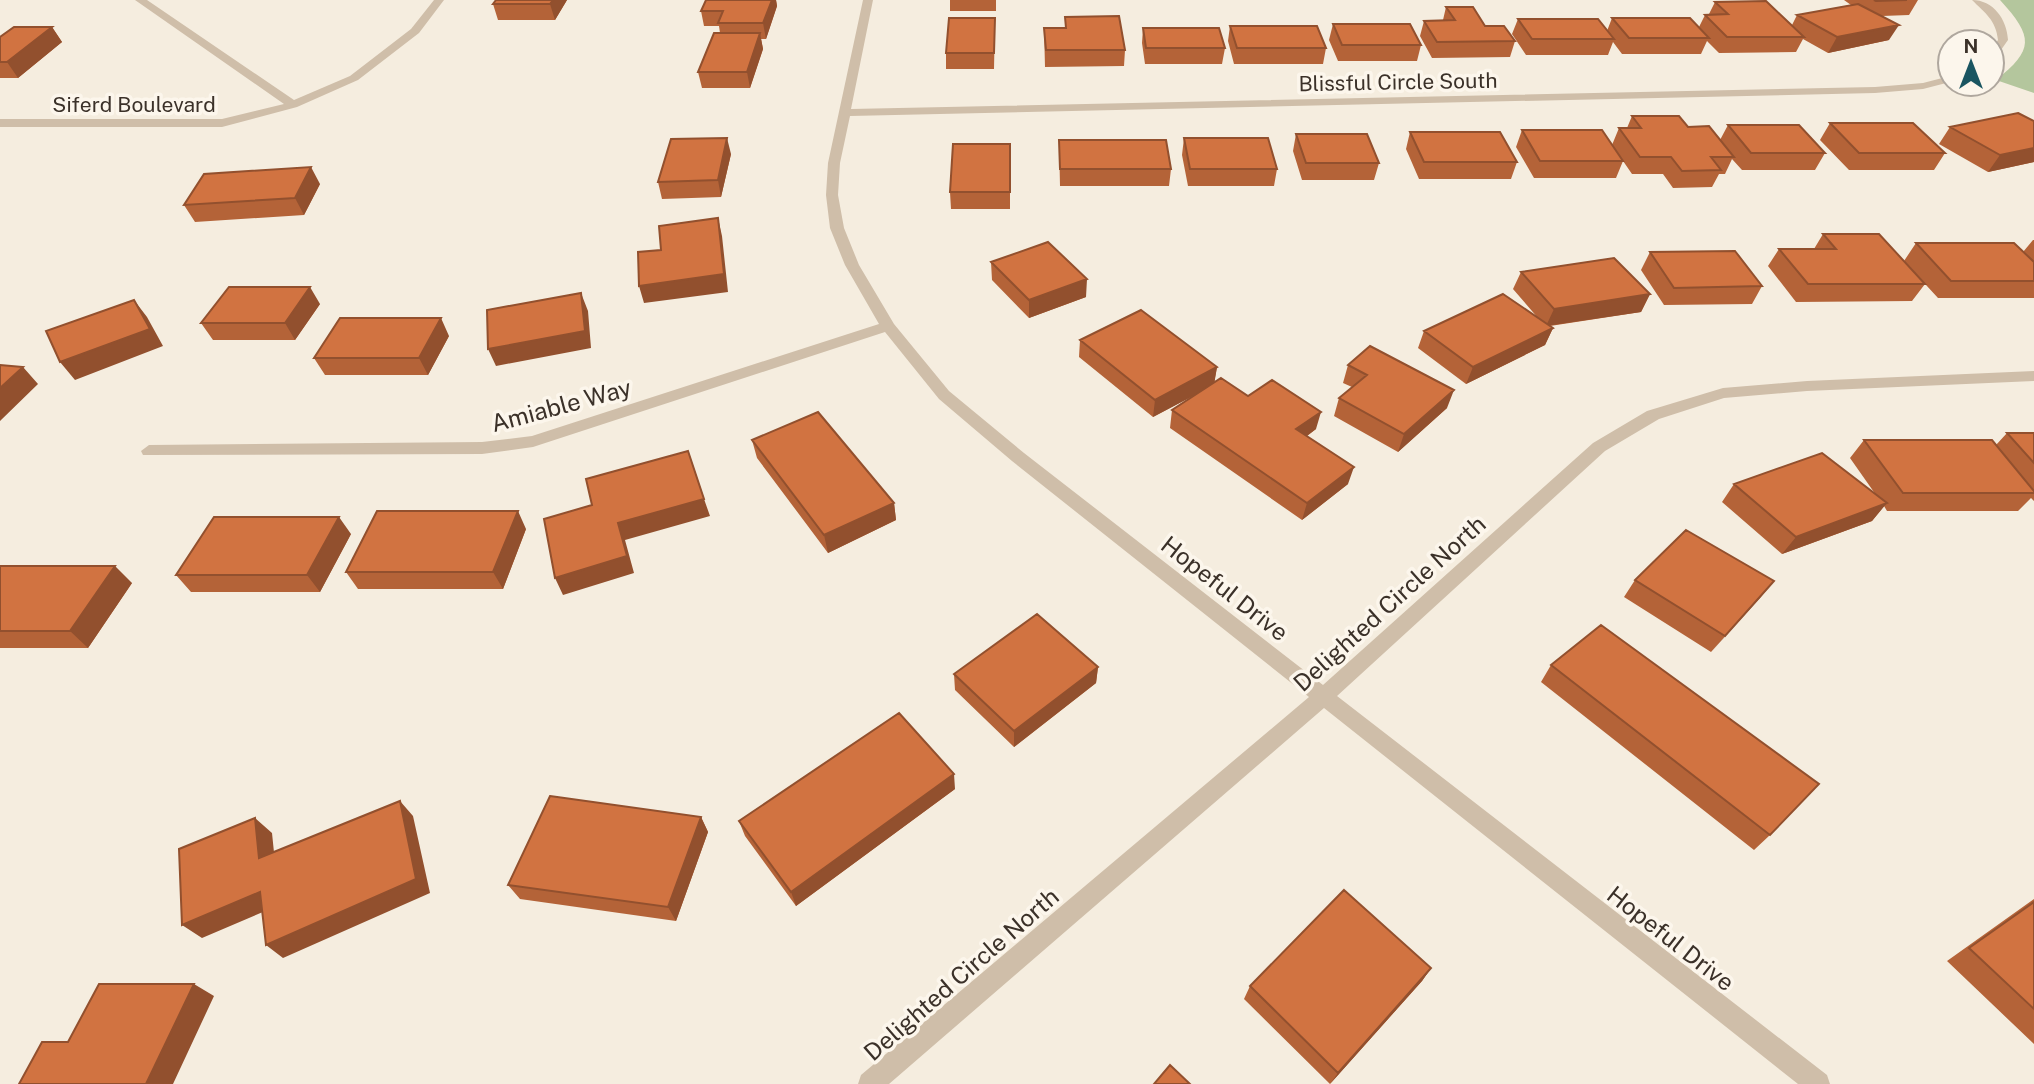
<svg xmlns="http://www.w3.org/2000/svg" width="2034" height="1084" font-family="'Public Sans',sans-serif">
	<rect width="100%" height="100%" fill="#f5eddf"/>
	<path fill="#b4c69d" d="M2000,0H2034V93L1996,80C2034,50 2034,37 2000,0Z"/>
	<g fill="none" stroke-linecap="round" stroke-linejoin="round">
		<path fill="#cfbea9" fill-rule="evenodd" d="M135,0H147L294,100L350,76L411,29L434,0H444L419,33L358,80L297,107L222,127H0V119H222L284,104Z
			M863,0H873L851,109L1875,87L1923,83L1950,76V82L1923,89L1875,93L850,116L840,163L838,195L844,228L859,265L894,324L949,391L1024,453L1323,685L1593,443L1647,411L1723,388L1807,381L2034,371V381L1807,391L1724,398L1659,419L1605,451L1337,696L1827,1075L1830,1084H1798L1324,708L889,1084H858L861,1075L1309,697L1012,461L939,399L885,332L533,447L482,454L143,455L141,451L149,445L482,442L532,436L879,324L845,265L830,228L826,195L828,163Z
			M1972,0C1993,0 2007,19 2008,40L1996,57L1992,58V48L1998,40C1996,20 1985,13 1972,0Z"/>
	</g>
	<path fill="#b46338" d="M567,0L555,20H498L493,4Z
		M706,0H776L777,6L766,39H761L763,49L750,88H702L698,72L720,33L719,26H704L701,11Z
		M950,0H996V11H950Z
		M1844,0H1918L1909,15L1882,16L1889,40L1828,53L1803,39L1796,52L1719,53L1707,41L1701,54H1622L1613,42L1608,55H1526L1512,34L1518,19L1607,31L1612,18L1699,27L1705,15L1709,14L1715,2L1792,25L1797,15L1851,5Z
		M1446,7L1515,41L1510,57L1432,58L1420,36L1424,21L1443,20Z
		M1065,17L1125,50L1124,66L1045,67L1044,28H1065Z
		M995,18L994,69H946V53Z
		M1333,24L1421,45L1417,61H1338L1329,40Z
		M1230,26L1326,48L1323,64H1234L1228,41Z
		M52,27L62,42L18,78H0V37Z
		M1143,28L1225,48L1222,64H1145L1142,43Z
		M1632,116L1688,127L1720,140L1728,125L1825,153L1815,170H1742L1732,159L1725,174H1719L1712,187L1673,188L1663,174H1632L1612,145L1619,128H1627Z
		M2034,121V162L1988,172L1939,144L1950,127Z
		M1830,123L1945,153L1934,170H1849L1820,140Z
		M1522,130L1623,161L1616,178H1534L1516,147Z
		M1410,132L1517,162L1511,179H1419L1406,149Z
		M1296,134L1379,163L1374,180H1302L1293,151Z
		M1184,138L1277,169L1274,186H1188L1182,155Z
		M1059,140L1171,169L1169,186H1060Z
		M1010,144V209H951L950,192Z
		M731,154L721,197L662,199L658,182Z
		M320,184L304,215L195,222L184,205Z
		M1823,234L1925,284L1912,301L1796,302L1768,266L1779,249H1814Z
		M2033,240H2034V298H1938L1904,261L1916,243L2023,252Z
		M1650,252L1762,286L1752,304L1664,305L1641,270Z
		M991,262L1086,297L1029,318L992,280Z
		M1521,272L1650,294L1641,312L1550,326L1553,328L1545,345L1466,384L1418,348L1424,331L1538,318L1513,289Z
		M320,304L295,340H213L201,323Z
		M449,336L428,375H325L314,358Z
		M1080,340L1217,367L1214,383L1248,396L1316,429L1307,436L1348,484L1302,520L1170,428L1172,410L1198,393L1153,417L1079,357Z
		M1348,365L1447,408L1398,452L1334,416L1339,398L1352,387L1343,383Z
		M2007,433H2034V501L2031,498L2018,511H1887L1884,506L1872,521L1782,554L1722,502L1734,484L1876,495L1850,458L1864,440L1996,445Z
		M752,440L894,503L896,520L828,553L757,458Z
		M526,529L503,589H358L346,572Z
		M351,534L320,592H191L176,575Z
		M0,566L132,583L88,648H0Z
		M1635,580L1774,581L1711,652L1624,597Z
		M1551,665L1770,835L1754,850L1541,682Z
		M1098,667L1096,683L1014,747L955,690L954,674Z
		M955,789L796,906L745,836L739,821Z
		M701,817L708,832L676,921L520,899L508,885Z
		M2034,899V1044L1947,961Z
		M1431,968L1422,981L1330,1084L1244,999L1250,986Z"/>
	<path fill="#92502e" d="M553,0H567L555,20L550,4Z
		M772,0H776L777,6L766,39L763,23Z
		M1899,25L1889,40L1828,53L1837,37Z
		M52,27L62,42L18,78L7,62Z
		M760,33L763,49L750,88L747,72Z
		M727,138L731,154L721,197L718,180Z
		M2034,148V162L1988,172L2000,155Z
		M311,167L320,184L304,215L295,198Z
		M718,218L722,236L728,292L644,303L639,286Z
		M1087,279L1086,297L1029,318V300Z
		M310,287L320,304L295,340L285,323Z
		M581,293L588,311L591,348L496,366L488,349Z
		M1650,294L1641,312L1546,326L1554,309Z
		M134,300L147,317L163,346L75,380L60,362Z
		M441,318L449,336L428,375L419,358Z
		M1553,328L1545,345L1466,384L1473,367Z
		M23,367L38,384L0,421V388Z
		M1217,367L1214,385L1153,417L1155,400Z
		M1454,390L1447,408L1398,452L1404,434Z
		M1321,412L1316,429L1292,447L1296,429Z
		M1354,467L1348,484L1302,520L1307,503Z
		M704,499L710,516L625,540L634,573L563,595L555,578L618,523Z
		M894,503L896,520L828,553L824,535Z
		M1887,503L1872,521L1782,554L1796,537Z
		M518,511L526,529L503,589L493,572Z
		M339,517L351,534L320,592L307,575Z
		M115,566L132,583L88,648L70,631Z
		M1774,581L1760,598L1711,652L1725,636Z
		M1098,667L1096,683L1014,747V731Z
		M954,774L955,789L796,906L791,892Z
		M400,801L413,816L430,893L283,958L266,945Z
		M701,817L708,832L676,921L668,907Z
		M255,818L272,833L276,872L259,858Z
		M260,892L277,906L202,938L182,925Z
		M1431,968L1422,981L1330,1084L1338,1073Z
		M194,984L214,996L173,1084H146Z"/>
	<path fill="#d17341" stroke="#92502e" stroke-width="2" d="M496,0H553L550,4H493Z
		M706,0H772L763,23H718L723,11H701Z
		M1874,0H1907L1876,1Z
		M1766,1L1804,37H1727L1705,15L1728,14L1715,2Z
		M1858,4L1899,25L1837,37L1797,15Z
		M1446,7H1473L1485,26H1504L1515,41L1437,42L1424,21L1455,20Z
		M1119,16L1125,50H1046L1044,28H1066L1065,17Z
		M949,18H995L994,53H946Z
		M1612,18H1690L1709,38H1629Z
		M1518,19H1598L1614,39H1532Z
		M1333,24H1410L1421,45H1342Z
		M1230,26H1317L1326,48H1237Z
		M14,27H52L7,62H0V37Z
		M1143,28H1219L1225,48H1146Z
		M714,33H760L747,72H698Z
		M2018,113L2034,121V148L2000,155L1950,127Z
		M1632,116H1679L1688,127L1709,126L1734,157H1711L1721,170L1682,171L1671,157H1640L1619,128H1641Z
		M1830,123H1913L1945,153H1859Z
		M1728,125H1799L1825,153H1751Z
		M1522,130H1602L1623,161H1540Z
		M1410,132H1500L1517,162H1424Z
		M1296,134H1367L1379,163H1306Z
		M727,138L718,180L658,182L671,139Z
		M1184,138H1268L1277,169H1190Z
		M1059,140H1166L1171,169H1060Z
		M953,144H1010V192H950Z
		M311,167L295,198L184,205L204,174Z
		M718,218L724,274L639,286L638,252L661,250L659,226Z
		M1823,234H1879L1925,284H1808L1779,249H1836Z
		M1048,242L1087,279L1029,300L991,262Z
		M1916,243H2014L2034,262V281H1951Z
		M1735,251L1762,286L1674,288L1650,252Z
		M1614,258L1650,294L1554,309L1521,272Z
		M229,287H310L285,323H201Z
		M581,293L585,331L488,349L487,310Z
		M1503,294L1553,328L1473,367L1424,331Z
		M134,300L150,329L60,362L46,331Z
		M1141,310L1217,367L1155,400L1080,340Z
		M340,318H441L419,358H314Z
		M1370,346L1454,390L1404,434L1339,398L1367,375L1348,365Z
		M0,365L23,367L0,388Z
		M1221,378L1248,396L1272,380L1321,412L1296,429L1354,467L1307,503L1172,410Z
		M818,412L894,503L824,535L752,440Z
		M2007,433H2034V463Z
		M1864,440H1992L2034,491V493H1903Z
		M688,451L704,499L618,523L627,556L555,578L544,519L592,505L586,479Z
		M1822,453L1887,503L1796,537L1734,484Z
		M377,511H518L493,572H346Z
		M214,517H339L307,575H176Z
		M1686,530L1774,581L1725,636L1635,580Z
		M0,566H115L70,631H0Z
		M1037,614L1098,667L1014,731L954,674Z
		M1601,625L1819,784L1770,835L1551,665Z
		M899,713L954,774L791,892L739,821Z
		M550,796L701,817L668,907L508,885Z
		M400,801L416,879L266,945L260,892L182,925L179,849L255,818L259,858Z
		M1344,890L1431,968L1338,1073L1250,986Z
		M2034,902V1009L1969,948Z
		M99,984H194L146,1084H19L42,1042H68Z
		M1170,1065L1190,1084H1154Z"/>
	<g text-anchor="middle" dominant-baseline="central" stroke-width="7" stroke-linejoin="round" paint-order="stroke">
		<g font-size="21" fill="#3b3129" stroke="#fcf6ec">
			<text transform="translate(1398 82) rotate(-1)">Blissful Circle South</text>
			<text x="134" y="104">Siferd Boulevard</text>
		</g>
		<g font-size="24" fill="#3b3129" stroke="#fcf6ec">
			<text transform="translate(561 405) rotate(-15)">Amiable Way</text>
			<text transform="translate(1225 588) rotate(38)">Hopeful Drive</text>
			<text transform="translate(1389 603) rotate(-42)">Delighted Circle North</text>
			<text transform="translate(1671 938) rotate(38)">Hopeful Drive</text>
			<text transform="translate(961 974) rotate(-41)">Delighted Circle North</text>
		</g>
	</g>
	<g transform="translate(1971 63)"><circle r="33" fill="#fcf6ec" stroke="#afa79e" stroke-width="2"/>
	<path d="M0-5L12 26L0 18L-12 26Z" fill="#1a5561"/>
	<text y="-10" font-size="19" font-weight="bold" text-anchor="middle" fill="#3b3129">N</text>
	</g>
</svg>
